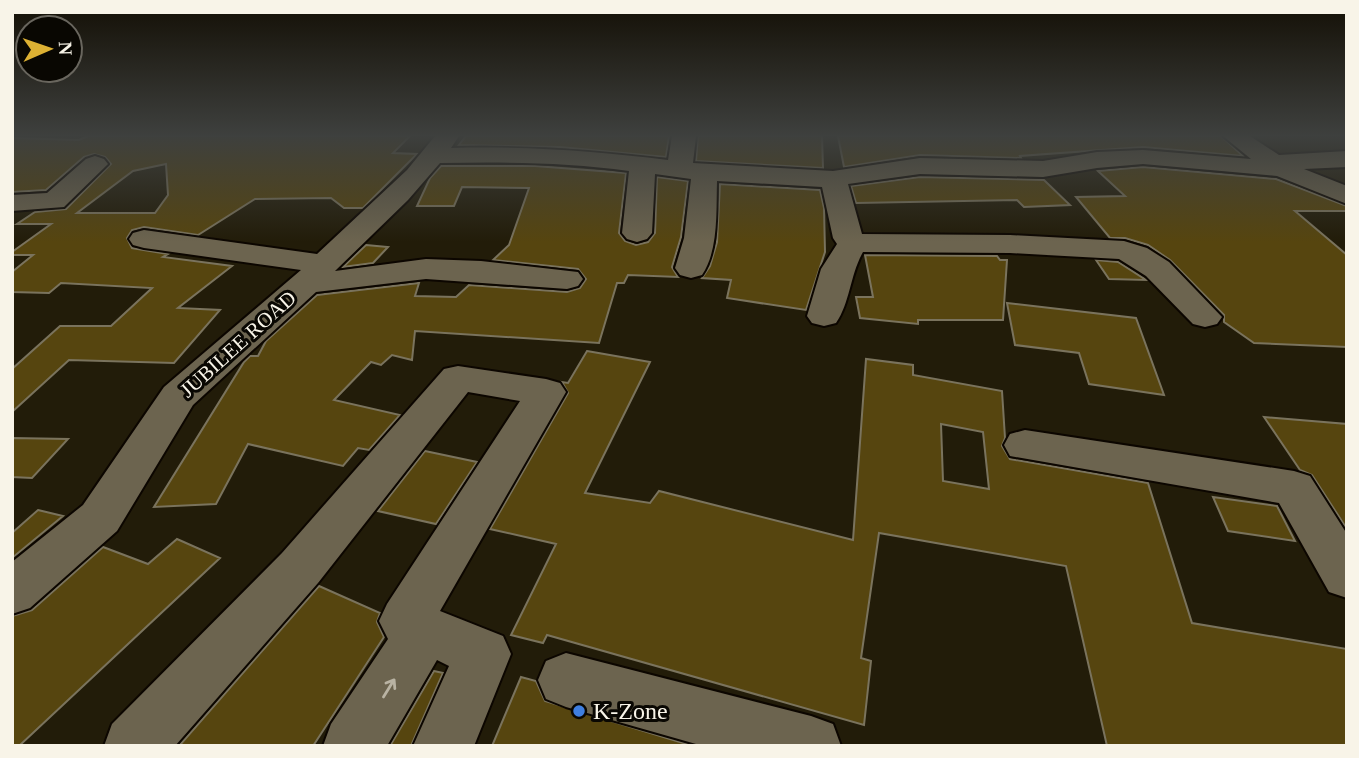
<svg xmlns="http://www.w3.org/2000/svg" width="1359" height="758" font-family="Georgia,serif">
	<rect width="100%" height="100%" fill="#221c09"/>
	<path fill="#56450f" stroke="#7a735d" stroke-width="2" fill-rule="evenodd" d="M88,136H410L393,153L417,154L363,208H344L331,198L255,199L198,235L144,227L132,230L127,238L132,248L168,254L163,257L232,266L178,308L220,310L174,363L69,360L12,412V369L60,326H111L152,288L61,283L49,293L12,292V272L33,255H12V252L51,224H17L35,212L66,209L111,164L105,157L94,154L84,157L46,190L12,192V138L79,140ZM166,164L168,195L155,213H77L133,171Z
		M466,136H669L666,157L560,147L459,145Z
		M698,136H822L823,168L696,161Z
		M838,136H1221L1243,156L1143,147L1020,156L1021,158L920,155L844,167Z
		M441,166H535L626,173L619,233L625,241L636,245L648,242L655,233L657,177L688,181L681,237L672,267L678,277L628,275L624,283H617L599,343L415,331L412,360L392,355L381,365L371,362L334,400L400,415L369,450L358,448L343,466L248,444L216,504L154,507L244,362L250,356H258L266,341L317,295L419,283L415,296L456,297L469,285L567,292L580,288L586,279L578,269L493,260L509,245L529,188L462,187L454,206H417L430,178Z
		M1143,167L1276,179L1347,206V211H1295L1347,255V347L1254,343L1224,322V315L1170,260L1148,245L1125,238H1110L1076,197L1125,196L1098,171Z
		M920,177L1044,180L1070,205L1024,207L1017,200L856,203L851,186Z
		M720,184L820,190L824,208L825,252L806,310L727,298L731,280L702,278L710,266L717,242Z
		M366,245L388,247L373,263L343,267Z
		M865,255L997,256L1000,260H1007L1003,320H918V324L860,318L856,297H873Z
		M1096,260L1118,262L1146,280L1109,279Z
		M1007,303L1136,318L1164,395L1089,384L1079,353L1015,345Z
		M587,351L650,362L585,493L650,503L659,491L853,540L866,359L913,365V375L1002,391L1005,438L1002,446L1010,459L1148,483L1192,623L1347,649V746H1107L1066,566L879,533L861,658L871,661L864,725L547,635L543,643L511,635L556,544L490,529L568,393L562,382L568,383ZM941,424L983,432L989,489L943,481Z
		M1264,417L1347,424V529L1312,475L1300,470Z
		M12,438L68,439L32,478L12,477Z
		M425,451L477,462L436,524L378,511Z
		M1213,497L1277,506L1295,541L1228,531Z
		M38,510L63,516L12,558V533Z
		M177,539L220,558L19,746H12V616L32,610L103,547L148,564Z
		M319,586L380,613L377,622L384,637L313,746H179Z
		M434,671L443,673L411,746H390Z
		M521,677L536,681L545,701L693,746H492Z"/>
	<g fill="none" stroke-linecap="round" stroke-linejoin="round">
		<g stroke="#0c0600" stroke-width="4">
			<path id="minor" d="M435,136H459L451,148C525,146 595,151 668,160L672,136H696L693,163L833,171L920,158L1043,161L1097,152L1143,150L1251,159L1223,136H1250L1279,155L1347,151V167L1304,169L1347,186V204L1277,176L1143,164L1097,168L1043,177L920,174L848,184L862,234L1010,235L1124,241L1147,248L1169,262L1222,317L1217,324L1205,327L1193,324L1146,276L1119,259L1010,253L863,252C850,275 850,303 836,323L824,326L812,323L807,316L821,269L837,244L833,238L822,187L717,181C716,210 719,250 702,275L691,278L680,275L675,268L684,238L691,179L655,174L652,233L647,239L637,242L627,239L622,233L629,171C566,162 504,162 440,163L408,200L335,271L426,259L481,261L578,272L583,279L578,286L567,289L426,279L316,292L193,405L117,531L30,608L12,614V562L83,505L164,387L301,270L144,248L133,245L129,239L133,233L144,230L317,254L407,170Z
				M95,156L104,159L108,164L64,207L12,211V195L47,193L86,159Z
				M458,366L546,379L560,383L566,392L440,611L503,636L511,654L474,746H413L449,666L437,660L387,746H323L331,724L388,639L379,621L387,604L520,401L468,392L318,583L175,746H104L112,724L282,553L444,369Z
				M1025,430L1294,471L1310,476L1347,534V598L1329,592L1279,503L1010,456L1004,445L1010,434Z
				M566,653L811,716L833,724L841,746H703L566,707L546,699L538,680L546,661Z"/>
		</g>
		<use href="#minor" fill="#6c644f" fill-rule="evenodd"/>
	</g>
	<defs><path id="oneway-shaft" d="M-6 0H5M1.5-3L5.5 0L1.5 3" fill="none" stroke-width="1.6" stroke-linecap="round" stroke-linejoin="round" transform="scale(1.75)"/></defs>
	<use stroke="#b9b3a3" href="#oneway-shaft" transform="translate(389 688) rotate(-58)"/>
	<linearGradient id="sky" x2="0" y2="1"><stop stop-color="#130f05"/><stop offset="0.56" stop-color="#3e403e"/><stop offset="1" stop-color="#3e403e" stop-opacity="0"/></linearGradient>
	<rect width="1359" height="242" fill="url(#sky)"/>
	<circle fill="#3f7fe0" stroke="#090702" stroke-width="2.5" cx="579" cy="711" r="7"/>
	<g text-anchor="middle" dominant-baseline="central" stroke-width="6" stroke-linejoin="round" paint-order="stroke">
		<g font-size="21" fill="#f8f4e8" stroke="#090702">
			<text transform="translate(238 344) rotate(-42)">JUBILEE ROAD</text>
		</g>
		<g font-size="24" fill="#f8f4e8" stroke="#090702" text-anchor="start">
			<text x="593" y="711">K-Zone</text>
		</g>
	</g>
	<rect width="1359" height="758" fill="none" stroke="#f8f4e8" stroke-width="28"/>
	<g transform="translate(49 49) rotate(88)"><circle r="33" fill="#090702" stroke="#69665e" stroke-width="2"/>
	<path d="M0-5L12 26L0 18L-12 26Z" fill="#ddb133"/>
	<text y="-10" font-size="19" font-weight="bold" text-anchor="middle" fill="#f8f4e8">N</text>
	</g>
</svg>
